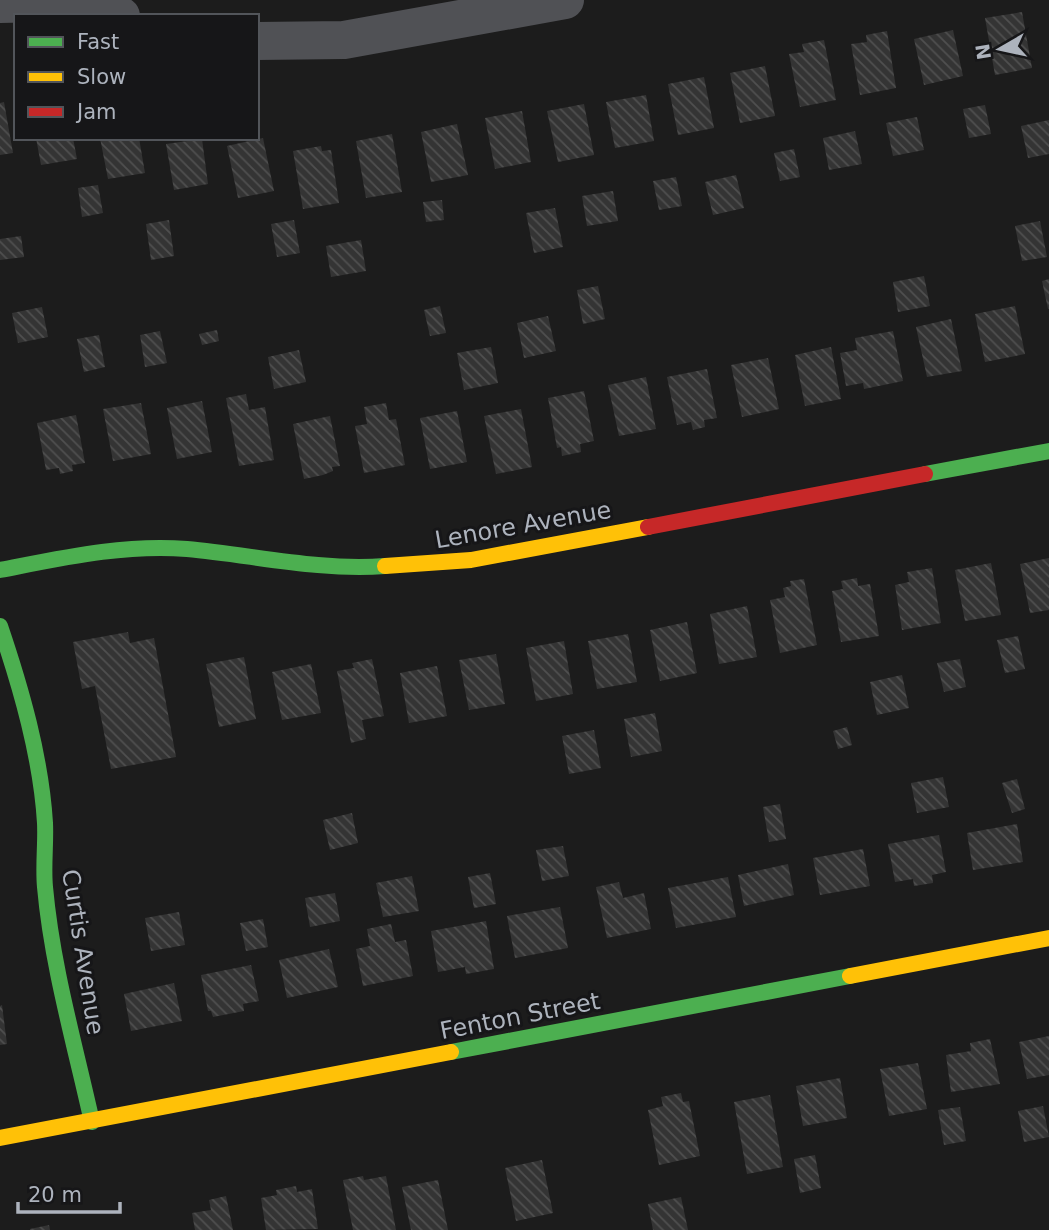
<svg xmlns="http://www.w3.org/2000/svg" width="1049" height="1230" font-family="'DejaVu Sans',sans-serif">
	<defs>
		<pattern id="building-back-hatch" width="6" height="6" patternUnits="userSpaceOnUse" patternTransform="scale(1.75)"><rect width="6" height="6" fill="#343434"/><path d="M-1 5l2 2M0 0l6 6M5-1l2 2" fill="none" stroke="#4f4f4f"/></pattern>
	</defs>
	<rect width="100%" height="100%" fill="#1c1c1c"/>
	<path fill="url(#building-back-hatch)" d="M1022,12L1032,68L995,75L985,18Z
		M953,30L963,76L924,85L914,39Z
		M887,31L896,88L860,95L851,44L867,42L866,35Z
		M824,40L836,100L800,107L789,54L804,52L802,44Z
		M765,66L775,116L740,123L730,73Z
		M704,77L714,128L678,135L668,84Z
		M646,95L654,141L615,148L606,102Z
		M4,102L13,153L0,155V103Z
		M584,104L594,155L558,162L547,111Z
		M985,105L991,134L969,138L963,109Z
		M522,111L531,162L495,169L485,118Z
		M917,117L924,150L893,156L886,123Z
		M1049,120V154L1028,158L1021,126Z
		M457,124L468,175L431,182L421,132Z
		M855,131L862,164L829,170L823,138Z
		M392,134L402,192L366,198L356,141Z
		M36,138H73L77,159L41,165Z
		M100,138H139L145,173L108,179Z
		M263,138L274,191L238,198L227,146Z
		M202,139L208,184L174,190L166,144Z
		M321,146L322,151L331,150L339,203L303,209L293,151Z
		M794,149L800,177L780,181L774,153Z
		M736,175L744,208L713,215L705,182Z
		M676,177L682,206L659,210L653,181Z
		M98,185L103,213L82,217L78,188Z
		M613,191L618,221L587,226L582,196Z
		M442,200L444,220L426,222L423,202Z
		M555,208L563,247L534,253L526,213Z
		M169,220L174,256L151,260L146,224Z
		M294,220L300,253L277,257L271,224Z
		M1040,221L1047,257L1022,261L1015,226Z
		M21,236L24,257L0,260V239Z
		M361,240L366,271L331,277L326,246Z
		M924,276L930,306L898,312L893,282Z
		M1049,279V309H1048L1042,281Z
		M598,286L605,319L583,324L577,290Z
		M440,306L446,333L430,336L424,310Z
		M1015,306L1025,354L985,362L975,314Z
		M42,307L48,337L18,343L12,313Z
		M548,316L556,351L524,358L517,323Z
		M951,319L962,371L927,377L916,327Z
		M217,330L219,341L202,345L199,334Z
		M160,331L167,363L145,367L140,335Z
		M893,331L903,381L864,389L863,383L846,386L840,353L857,350L855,338Z
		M99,335L105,367L84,372L77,339Z
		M491,347L498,383L464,390L457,353Z
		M831,347L841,399L805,406L795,355Z
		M299,350L306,382L274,389L268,357Z
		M768,358L779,409L742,417L731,365Z
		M707,369L717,418L704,420L705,427L693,430L691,422L677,425L667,377Z
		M646,377L656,429L619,436L608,385Z
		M584,391L594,441L580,444L581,452L562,456L561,447L557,448L548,398Z
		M246,394L249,410L265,407L274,460L239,466L226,398Z
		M202,401L212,452L177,459L167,408Z
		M141,403L151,454L113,461L103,409Z
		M386,403L389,420L396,419L405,465L364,473L355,426L367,424L364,407Z
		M521,409L532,467L496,474L484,416Z
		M457,411L467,462L430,469L420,418Z
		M76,415L85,463L72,465L73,471L60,474L59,468L46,470L37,423Z
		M330,416L340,466L332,467L333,471L323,475L304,479L293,424Z
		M1049,558V610L1030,613L1020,564Z
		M991,563L1001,615L965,621L955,570Z
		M932,568L941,623L902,630L895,585L909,582L907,572Z
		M857,578L858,586L870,584L879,636L841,642L832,591L843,589L841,581Z
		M804,579L817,645L780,653L770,600L785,597L783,588L791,586L790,581Z
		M747,606L757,657L719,664L710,614Z
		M687,622L697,673L660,681L650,630Z
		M128,632L130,643L154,638L176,757L111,769L95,686L82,689L73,642Z
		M628,634L637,682L597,689L588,641Z
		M1018,636L1025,669L1005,673L997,640Z
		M564,641L573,694L536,701L526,648Z
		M496,654L505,704L469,710L459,660Z
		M244,657L256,719L219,727L206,664Z
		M372,659L384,716L362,720L366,739L351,743L337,671L354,668L352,663Z
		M960,659L966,687L944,692L937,663Z
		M311,664L321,713L282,720L272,672Z
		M437,666L447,716L409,723L400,673Z
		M902,675L909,708L877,715L870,682Z
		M655,713L662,751L631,757L624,719Z
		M847,727L852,745L838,749L833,731Z
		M594,730L601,768L569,774L562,736Z
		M943,777L949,807L917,813L911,783Z
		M1017,779L1025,809L1012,813L1002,783Z
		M780,804L786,839L769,842L763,807Z
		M352,813L358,843L330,850L323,820Z
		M1017,824L1023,862L973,870L967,833Z
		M939,835L946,872L932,875L933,883L914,886L913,879L895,882L888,844Z
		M563,846L569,876L542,881L536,850Z
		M863,849L870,886L820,895L813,858Z
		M788,864L794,895L744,906L738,875Z
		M490,873L496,904L474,908L468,877Z
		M412,876L419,911L383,917L376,883Z
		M728,877L736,917L676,928L668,888Z
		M619,882L623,898L644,893L651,929L607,938L596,887Z
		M335,893L340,921L310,927L305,898Z
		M560,907L568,948L515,958L507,916Z
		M179,912L185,945L151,951L145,918Z
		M263,919L268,947L246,951L240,923Z
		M486,921L494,969L466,974L465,967L438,972L431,931Z
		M391,924L395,942L406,940L413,976L363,986L356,949L370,946L367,929Z
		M329,949L338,987L287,998L279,960Z
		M251,965L259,1001L243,1004L244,1011L213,1017L211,1011H208L201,975Z
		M174,983L182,1021L131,1031L124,994Z
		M2,1005L7,1044L0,1045V1006Z
		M1049,1036V1075L1027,1079L1019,1042Z
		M990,1039L1000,1084L951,1092L946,1055L971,1051L970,1043Z
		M918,1063L927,1109L889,1116L880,1069Z
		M840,1078L847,1118L803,1126L796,1086Z
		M681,1093L683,1102L689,1101L700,1156L659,1165L648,1110L663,1106L661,1097Z
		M770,1095L783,1167L747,1174L734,1102Z
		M1043,1106L1049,1137L1024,1142L1018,1111Z
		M960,1107L966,1141L944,1145L938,1110Z
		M815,1155L821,1188L800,1193L794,1159Z
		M542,1160L553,1213L516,1221L505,1168Z
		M363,1176L364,1180L386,1176L396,1230H353L343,1180Z
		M438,1180L448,1230H411L402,1187Z
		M296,1186L297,1192L312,1189L318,1229L266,1230L261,1198L277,1195L276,1190Z
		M226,1196L233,1230H195L192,1213L211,1210L209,1200Z
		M681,1197L688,1230H653L648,1204Z
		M49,1225L50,1230H30V1229Z"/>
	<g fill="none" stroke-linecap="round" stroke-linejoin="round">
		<path stroke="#505155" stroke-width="38" d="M0,4C41,2 81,5 121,16
			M257,41L344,40L565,0"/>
		<path stroke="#4caf50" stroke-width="16" d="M925,474L1049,451
			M0,570C62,558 123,544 187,549C253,555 319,571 385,566
			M0,626C21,688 41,757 45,823C46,844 43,866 45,887C52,966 75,1045 92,1122
			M451,1052L850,976"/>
		<path stroke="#ffc107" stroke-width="16" d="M385,566L471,560L648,527
			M850,976L1049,938
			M0,1138L451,1052"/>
		<path stroke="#c62828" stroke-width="16" d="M648,527L925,474"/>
	</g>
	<g text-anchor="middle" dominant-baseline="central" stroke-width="6" stroke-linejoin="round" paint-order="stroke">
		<g font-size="24" fill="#adb3bd" stroke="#161618">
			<text transform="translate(523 525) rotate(-10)">Lenore Avenue</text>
			<text transform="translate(83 952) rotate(81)">Curtis Avenue</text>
			<text transform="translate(520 1016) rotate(-11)">Fenton Street</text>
		</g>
	</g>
	<rect x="14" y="14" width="245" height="126" fill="#161618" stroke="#52555a" stroke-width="2"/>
	<rect x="28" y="37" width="35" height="10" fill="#4caf50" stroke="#52555a" stroke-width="2"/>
	<text x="77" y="49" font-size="21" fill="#adb3bd">Fast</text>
	<rect x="28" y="72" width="35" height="10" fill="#ffc107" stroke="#52555a" stroke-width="2"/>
	<text x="77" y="84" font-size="21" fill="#adb3bd">Slow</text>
	<rect x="28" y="107" width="35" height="10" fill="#c62828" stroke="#52555a" stroke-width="2"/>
	<text x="77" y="119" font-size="21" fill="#adb3bd">Jam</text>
	<g transform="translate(1000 49) rotate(261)" stroke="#161618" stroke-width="5" paint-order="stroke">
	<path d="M0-5L12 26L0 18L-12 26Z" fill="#adb3bd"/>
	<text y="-10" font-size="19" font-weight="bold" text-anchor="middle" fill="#adb3bd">N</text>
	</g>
	<path d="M18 1202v10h102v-10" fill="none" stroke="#adb3bd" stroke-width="3.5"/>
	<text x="28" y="1202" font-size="21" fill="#adb3bd" stroke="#161618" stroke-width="5" paint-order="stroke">20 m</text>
</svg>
